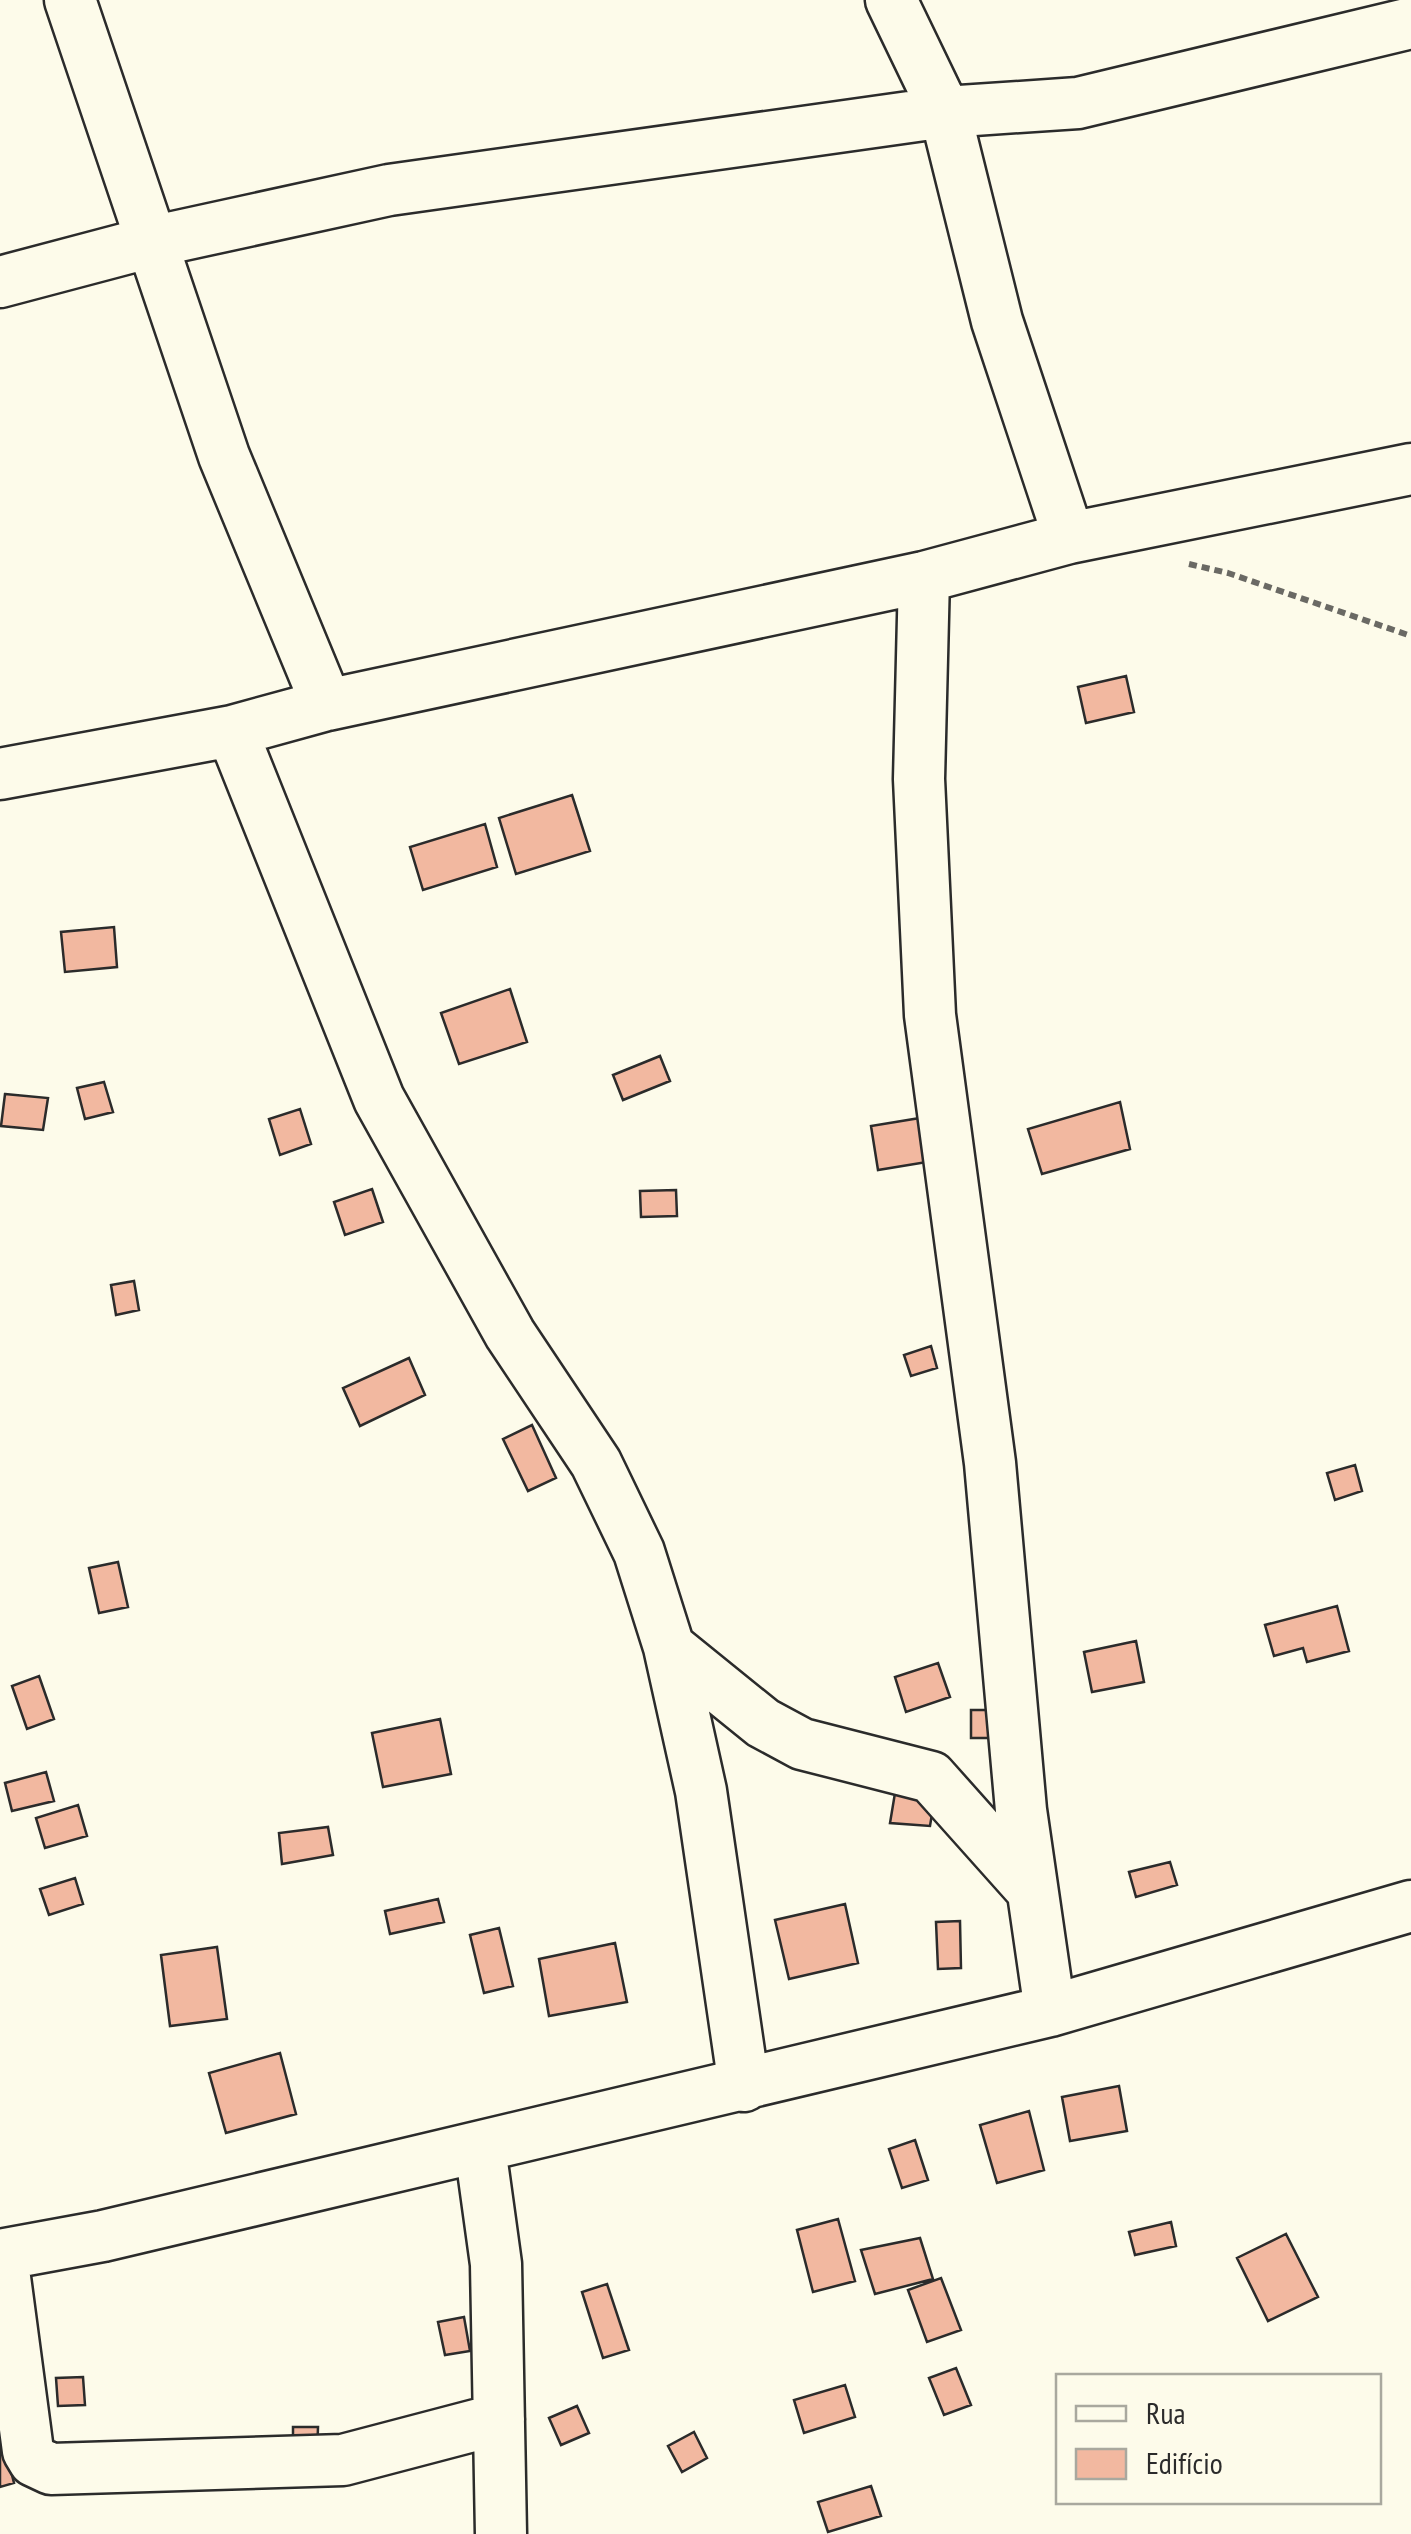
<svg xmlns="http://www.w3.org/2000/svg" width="1411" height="2534" font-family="'PT Sans Narrow',sans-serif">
	<rect width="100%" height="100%" fill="#fdfbea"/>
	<path fill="#f2b8a0" stroke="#2b2b2b" stroke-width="2.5" d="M1126,676L1134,712L1086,723L1078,687Z
		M572,795L590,851L516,874L499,818Z
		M485,824L497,867L423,890L410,847Z
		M114,927L117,967L65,972L61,932Z
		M510,989L527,1042L459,1064L441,1013Z
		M660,1056L670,1081L623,1100L613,1075Z
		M104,1082L113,1112L85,1119L77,1088Z
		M5,1094L48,1098L43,1130L1,1126Z
		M1120,1102L1130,1149L1042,1174L1028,1129Z
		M300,1109L311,1144L280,1155L269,1119Z
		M926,1117L933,1161L878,1170L871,1126Z
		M372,1189L383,1222L345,1235L334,1202Z
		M676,1190L677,1216L641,1217L640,1191Z
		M134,1281L139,1310L116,1315L111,1285Z
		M931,1346L937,1368L911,1376L904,1355Z
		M409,1358L425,1395L360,1426L343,1388Z
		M532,1425L556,1478L528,1491L503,1439Z
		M1355,1465L1362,1491L1335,1500L1327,1473Z
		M118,1562L128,1607L99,1613L89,1568Z
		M1337,1606L1349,1651L1307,1662L1303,1648L1274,1656L1265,1625Z
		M1136,1641L1144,1682L1092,1692L1084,1652Z
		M938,1663L950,1697L906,1712L895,1677Z
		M39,1676L54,1719L27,1729L12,1686Z
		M971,1710H996L995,1738H971Z
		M440,1719L451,1774L383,1787L372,1733Z
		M46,1772L54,1801L12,1811L5,1783Z
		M895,1793L935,1796L930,1826L890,1823Z
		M78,1805L87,1836L45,1848L36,1818Z
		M328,1827L333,1855L282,1864L279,1833Z
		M1170,1862L1177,1885L1136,1897L1129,1872Z
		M75,1878L83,1904L49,1915L40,1889Z
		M438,1899L444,1922L390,1934L385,1911Z
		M845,1904L858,1963L789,1979L775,1920Z
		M960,1921L961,1968L938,1969L936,1922Z
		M499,1928L513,1986L484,1993L470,1935Z
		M615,1943L627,2002L549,2016L539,1959Z
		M217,1947L227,2019L170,2026L161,1955Z
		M280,2053L296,2114L226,2133L209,2073Z
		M1119,2086L1127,2131L1070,2141L1062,2097Z
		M1029,2111L1044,2170L997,2183L980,2125Z
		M915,2140L928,2180L902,2188L889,2149Z
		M838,2219L855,2281L813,2292L797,2230Z
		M1171,2222L1176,2246L1135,2255L1129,2232Z
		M1286,2234L1318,2297L1268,2321L1237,2258Z
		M920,2238L933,2279L875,2294L861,2250Z
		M941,2278L961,2330L927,2342L908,2290Z
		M607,2284L629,2350L603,2358L582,2292Z
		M464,2317L470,2351L445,2355L438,2322Z
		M956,2368L971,2405L944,2415L929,2378Z
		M83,2377L85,2405L58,2406L56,2378Z
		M845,2385L855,2417L804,2433L794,2400Z
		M577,2406L589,2433L561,2445L549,2418Z
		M0,2427L14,2483L0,2487Z
		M293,2427H318L317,2456H293Z
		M694,2432L707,2458L682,2472L668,2446Z
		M871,2486L881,2516L828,2532L818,2502Z"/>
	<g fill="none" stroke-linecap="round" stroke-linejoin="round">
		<g stroke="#2b2b2b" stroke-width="55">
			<path id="minor" d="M70,0L224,456L327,705
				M891,0L945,112L997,321L1069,538
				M0,282L151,242L389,190L945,112L1078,103L1411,23
				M924,577L919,779L930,1015L990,1463L1021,1810L1050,2011
				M232,731L379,1099L510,1334L596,1463L639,1552L669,1647L701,1791L744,2086
				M0,774L232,731L327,705L924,577L1069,538L1411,469
				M669,1647L763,1723L802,1744L931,1777L1031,1889
				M480,2148L496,2264L501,2534
				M0,2255L103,2236L1050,2011L1411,1906
				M2,2255L28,2451L34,2461L51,2469L343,2460L499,2419"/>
		</g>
		<path stroke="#6a6964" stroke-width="6" stroke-dasharray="8 5" stroke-linecap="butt" d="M1189,564L1228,573L1411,636"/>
		<use href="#minor" stroke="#fdfbea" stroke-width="50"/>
	</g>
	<rect x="1056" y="2374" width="325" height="130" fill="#fdfbea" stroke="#a9a89e" stroke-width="2.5"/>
	<rect x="1076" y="2406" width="50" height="15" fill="#fdfbea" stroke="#a9a89e" stroke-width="2.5"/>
	<text x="1146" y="2424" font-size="30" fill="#2b2b2b">Rua</text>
	<rect x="1076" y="2449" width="50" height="30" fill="#f2b8a0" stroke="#a9a89e" stroke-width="2.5"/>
	<text x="1146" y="2474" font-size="30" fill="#2b2b2b">Edifício</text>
</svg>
